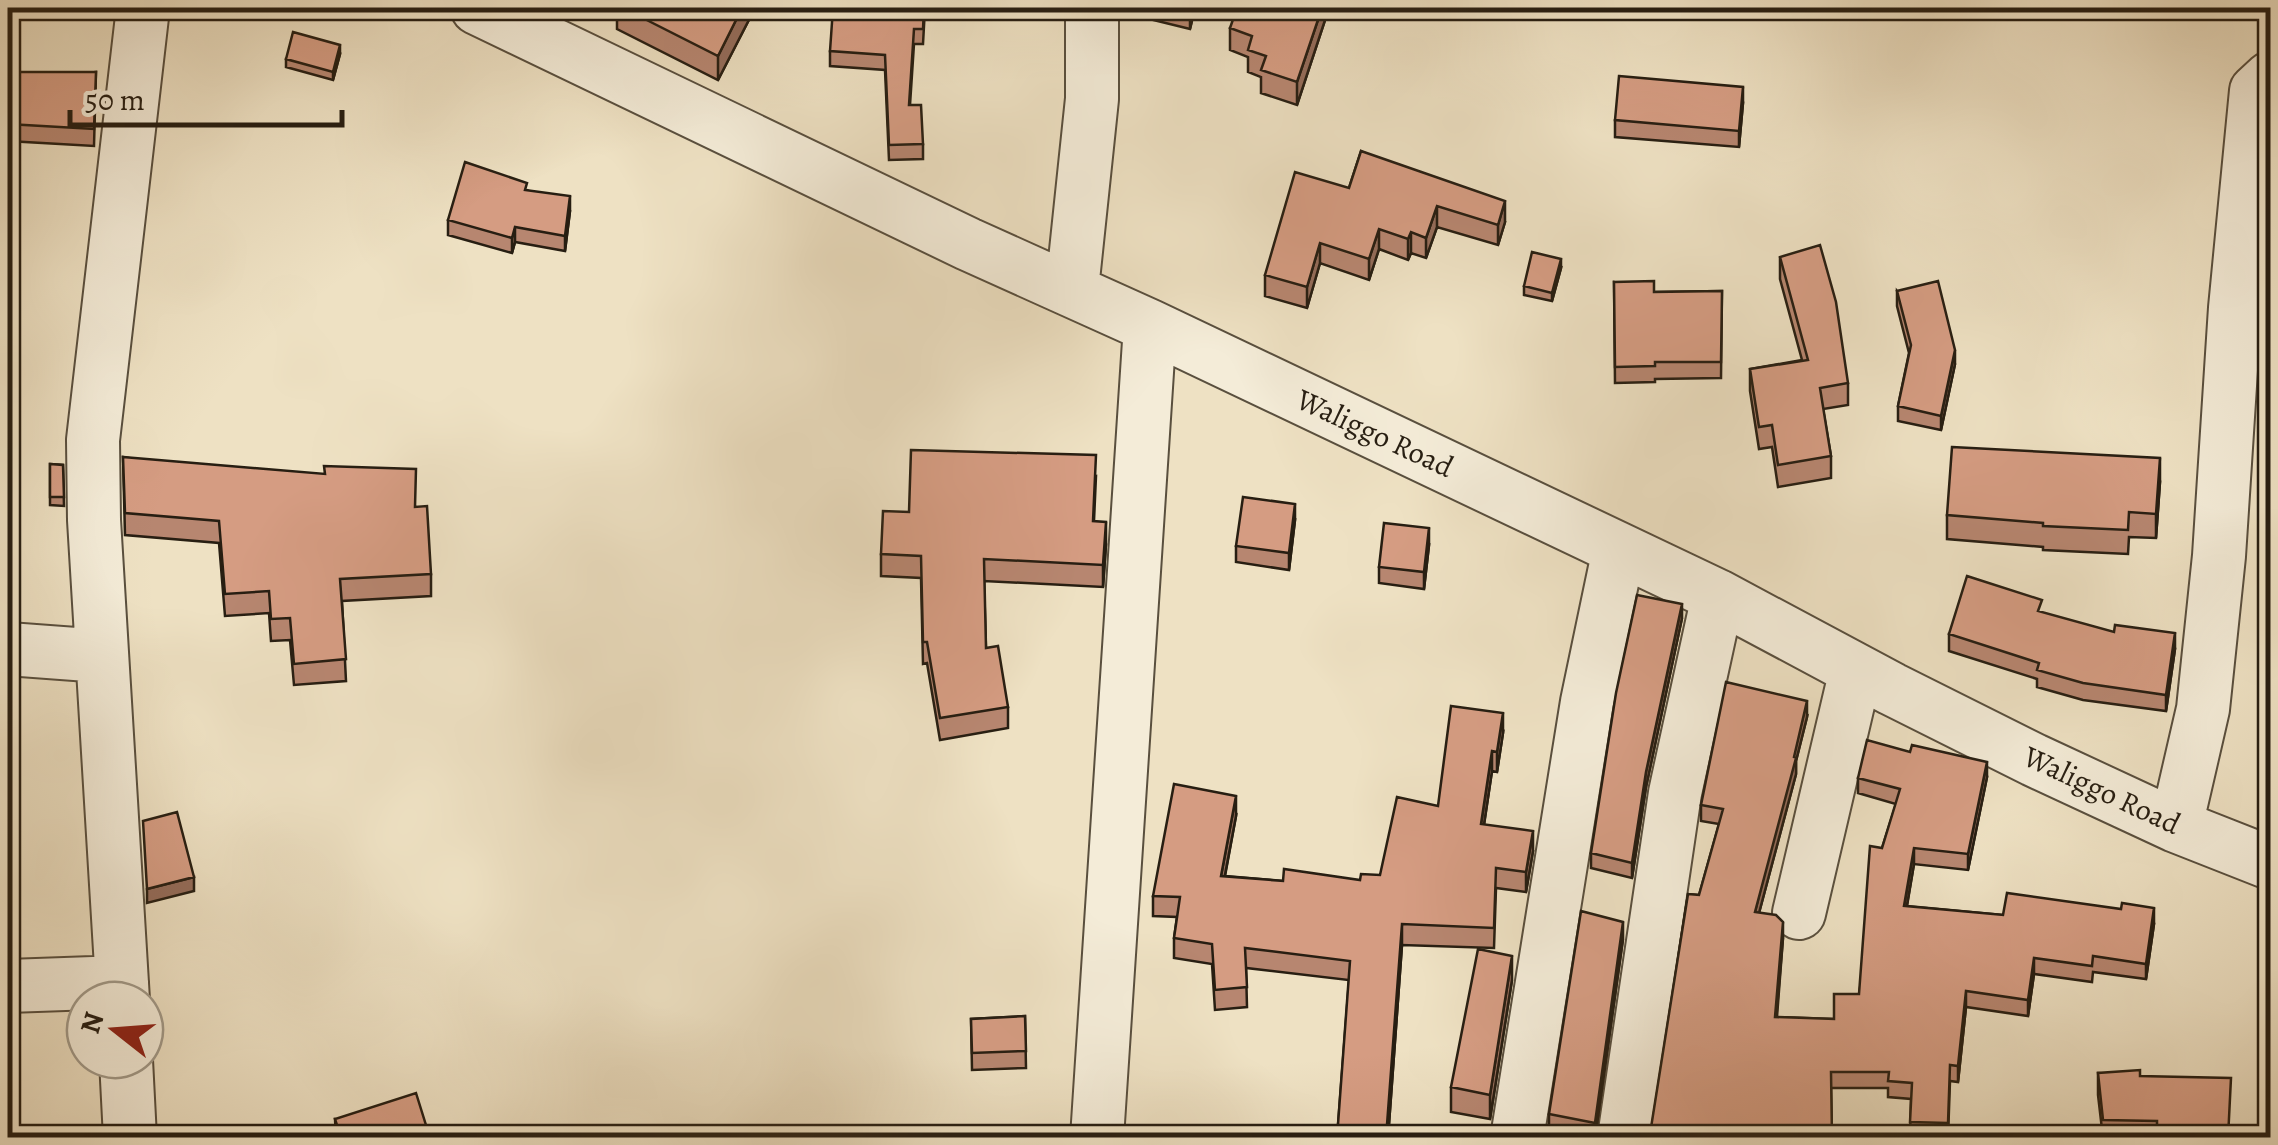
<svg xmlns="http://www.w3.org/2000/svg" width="2278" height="1145" font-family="Alegreya,serif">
	<rect width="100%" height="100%" fill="#eee1c3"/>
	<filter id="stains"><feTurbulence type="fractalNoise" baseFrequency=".002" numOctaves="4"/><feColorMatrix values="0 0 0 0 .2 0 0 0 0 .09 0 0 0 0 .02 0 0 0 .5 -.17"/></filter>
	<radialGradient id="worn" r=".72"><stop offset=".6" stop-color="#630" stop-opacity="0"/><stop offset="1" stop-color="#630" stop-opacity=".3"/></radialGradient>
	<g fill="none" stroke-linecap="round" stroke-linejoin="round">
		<g stroke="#594f3e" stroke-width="56">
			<path id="minor" d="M477,8L968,244L1150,326L1718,596L1892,689L2034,760L2176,826L2270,863
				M1072,289L1092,99V8
				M8,649L102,656
				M2176,826L2203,709L2219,556L2235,308L2256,91L2270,78
				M1799,913L1856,670
				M8,986L122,982
				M123,1000L94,520L93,440L143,8
				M126,1060L130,1138
				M1097,1138L1150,326
				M1517,1138L1587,702L1619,549
				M1624,1138L1675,793L1718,596"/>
		</g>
		<use href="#minor" stroke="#f4ecd8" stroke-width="52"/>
	</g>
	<path fill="#b78670" stroke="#271e12" stroke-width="2.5" d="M617,8H755L718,80L617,29Z
		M925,8L923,44H914L910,105L923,144V159L889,160L885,70L830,66V51Z
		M1133,8H1195L1190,29L1133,15Z
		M1329,8L1297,105L1261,93V77L1248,72V57L1230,50V28Z
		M340,54L333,80L286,67V59Z
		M96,72L94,146L8,141V83Z
		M1743,103L1739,147L1615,137V120Z
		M1361,151L1505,222L1498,245L1437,227L1426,258L1411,253L1408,260L1379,249L1369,280L1320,263L1307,308L1265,296V275L1349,188Z
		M527,190L570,211L565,251L515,242L512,253L448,235V220Z
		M1780,257L1848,383V405L1823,409L1831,456V478L1778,487L1772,447L1759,449L1750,391V369L1802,360L1780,279Z
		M1561,268L1552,301L1524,295V286Z
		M1614,282L1654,292L1722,291L1721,378L1655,379V382L1615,383Z
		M1897,291L1955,364L1941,430L1898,421V406L1909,353L1897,306Z
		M123,457L416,507L431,574V596L342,601L346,681L294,685L290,640L271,641L269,613L225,616L219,543L125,535Z
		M50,464L63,465L64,506L50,505Z
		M1096,476L1094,521L1106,544L1103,587L984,581L986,648L1008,707V728L940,740L927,663L923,664L921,578L881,576V554L909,512Z
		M2160,482L2156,538L2129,537L2128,554L2043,550V547L1947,539V515Z
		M1295,520L1289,570L1236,562V546Z
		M1429,545L1424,589L1379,583V567Z
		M1682,618L1646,787L1632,878L1591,868V853Z
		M1949,634L2175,649L2166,711L2083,700L2037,687V679L1949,651Z
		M1807,717L1796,761V774L1759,913L1783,938L1777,1017L1834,1019L1859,994L1882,848L1896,804L1858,793V778L1987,777L1968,870L1914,864L1907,906L2003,915L2154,924L2146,979L2093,972L2092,982L2034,974L2028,1016L1966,1007L1958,1082L1950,1081L1948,1138H1910L1911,1099L1888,1097V1088H1831L1832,1138H1650L1688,894L1699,895L1719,824L1701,821V805Z
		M1503,733L1497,772L1492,771L1484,825L1533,851L1526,892L1496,888L1494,948L1402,945L1388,1138H1337L1349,980L1246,968L1247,1007L1215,1010L1212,964L1174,958V938L1177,917L1153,916V896L1236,816L1225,876L1283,881L1360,880L1380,875Z
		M1623,939L1595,1138H1584L1549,1131V1114Z
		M1512,980L1490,1119L1451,1112V1087Z
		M1025,1016L1026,1068L972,1070L971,1019Z
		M2098,1073L2140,1076L2229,1138H2103L2098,1095Z
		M335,1119L430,1138H336Z"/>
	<path fill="#956d5b" stroke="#271e12" stroke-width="2.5" d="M742,8H755L718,80V56Z
		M1190,8H1195L1190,29Z
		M1322,8H1329L1297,105V82Z
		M340,45V54L333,80V72Z
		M1743,87V103L1739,147V131Z
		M570,196V211L565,251V236Z
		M1505,201V222L1498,245V225Z
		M1437,206V227L1426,258V238Z
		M515,227V242L512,253V238Z
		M1379,229V249L1369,280V259Z
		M1411,232V253L1408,260V239Z
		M1320,243V263L1307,308V287Z
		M1561,259V268L1552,301V293Z
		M1955,350V364L1941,430V416Z
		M2160,458V482L2156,538V514Z
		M1295,504V520L1289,570V553Z
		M1106,522V544L1103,587V565Z
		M1429,528V545L1424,589V572Z
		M1682,604V618L1646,787L1632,878V863L1646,772Z
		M2175,633V649L2166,711V695Z
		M1807,701V717L1796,761V774L1755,928V912Z
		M1503,713V733L1497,772V752Z
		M1492,751V771L1481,844V824Z
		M1987,762V777L1968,870V854Z
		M1236,796V816L1221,896V876Z
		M1533,831V851L1526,892V872Z
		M1914,848V864L1904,922V906Z
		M194,877V891L147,903V889Z
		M2154,908V924L2146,979V964Z
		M1623,922V939L1595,1138V1123Z
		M1783,922V938L1775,1033V1017Z
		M1402,924V945L1388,1138H1386Z
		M1512,956V980L1490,1119V1095Z
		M2034,958V974L2028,1016V1000Z
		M1966,991V1007L1958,1082V1066Z"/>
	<path fill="#d59c82" stroke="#271e12" stroke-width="2.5" d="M623,8H742L718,56Z
		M833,8H924L923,29H914L909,105H921L923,144L889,145L885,55L830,51Z
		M1237,8H1322L1297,82L1261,70L1266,56L1248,50L1252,36L1230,28Z
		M293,32L340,45L333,72L286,59Z
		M13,72H96L94,129L8,124V83L12,84Z
		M1619,76L1743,87L1739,131L1615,120Z
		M1361,151L1505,201L1498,225L1437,206L1426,238L1411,232L1408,239L1379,229L1369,259L1320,243L1307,287L1265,275L1295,172L1349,188Z
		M465,162L527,183L525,190L570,196L565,236L515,227L512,238L448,220Z
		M1820,245L1836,302L1848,383L1820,388L1831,456L1778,465L1772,425L1759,427L1750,369L1808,360L1780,257Z
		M1532,252L1561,259L1552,293L1524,286Z
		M1654,281V292L1722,291L1721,362H1655V366L1615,367L1614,282Z
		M1938,281L1955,350L1941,416L1898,406L1911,345L1897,291Z
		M1952,447L2160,458L2156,514L2129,512L2128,530L2043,526V523L1947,515Z
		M911,450L1096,455L1093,521L1106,522L1103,565L984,559L986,648L998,646L1008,707L940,718L927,642H923L921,556L881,554L883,511L909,512Z
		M123,457L325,474L324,466L416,469L415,507L427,506L431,574L340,579L346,659L294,664L290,618L271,619L269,591L225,594L219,521L125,513Z
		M50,464L63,465L64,497H50Z
		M1243,497L1295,504L1289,553L1236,546Z
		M1384,523L1429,528L1424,572L1379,567Z
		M1967,576L2042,600L2038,611L2114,632L2115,625L2175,633L2166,695L2083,683L2037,670L2039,663L1949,634Z
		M1637,595L1682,604L1646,772L1632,863L1591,853L1616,693Z
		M1726,682L1807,701L1794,757L1796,758L1755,912L1776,915L1783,922L1775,1017L1834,1019V994H1859L1870,846L1882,848L1900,789L1858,778L1867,740L1910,752L1912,745L1987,762L1968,854L1914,848L1904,906L2003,915L2007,893L2121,909L2122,903L2154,908L2146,964L2093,956L2092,966L2034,958L2028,1000L1966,991L1958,1066L1950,1065L1948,1123L1910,1122L1912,1083L1888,1081L1889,1072H1831L1832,1138H1666L1650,1134L1688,894L1699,895L1723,809L1701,805Z
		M1451,706L1503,713L1497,752L1492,751L1481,824L1533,831L1526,872L1496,868L1494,928L1402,924L1386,1138H1337L1350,961L1245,948L1247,987L1215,990L1212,944L1174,938L1180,897L1153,896L1174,784L1236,796L1221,876L1283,881L1284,869L1360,880L1361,874L1380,875L1397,797L1438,806Z
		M177,812L194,877L147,889L143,821Z
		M1581,911L1623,922L1595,1123L1549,1114Z
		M1478,949L1512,956L1490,1095L1451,1087Z
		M1025,1016L1026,1051L972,1053L971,1019Z
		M2140,1070V1076L2231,1078L2228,1138H2157V1121L2103,1120L2098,1073Z
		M416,1093L430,1138H341L335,1119Z"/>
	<g text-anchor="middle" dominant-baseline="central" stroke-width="10" stroke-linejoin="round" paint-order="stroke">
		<g font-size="30" fill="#271e12" stroke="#f4ecd8">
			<text transform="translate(1375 433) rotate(25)">Waliggo Road</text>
			<text transform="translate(2102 790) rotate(25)">Waliggo Road</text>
		</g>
	</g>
	<rect width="2278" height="1145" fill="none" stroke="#eee1c3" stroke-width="40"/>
	<rect x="10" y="10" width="2258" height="1125" fill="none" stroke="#271e12" stroke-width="5"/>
	<rect x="20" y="20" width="2238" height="1105" fill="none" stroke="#271e12" stroke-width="2.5"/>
	<g transform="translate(115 1030) rotate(287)"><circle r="48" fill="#f4ecd8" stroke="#a29a89" stroke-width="2.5"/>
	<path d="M0-8L18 38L0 25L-18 38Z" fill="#8f2418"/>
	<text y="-15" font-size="28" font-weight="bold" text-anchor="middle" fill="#271e12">N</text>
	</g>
	<path d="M70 110v15h272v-15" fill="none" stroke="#271e12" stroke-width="5"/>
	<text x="85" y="110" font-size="30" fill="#271e12" stroke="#f4ecd8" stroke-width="8" paint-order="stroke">50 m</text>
	<rect width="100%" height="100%" filter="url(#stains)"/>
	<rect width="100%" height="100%" fill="url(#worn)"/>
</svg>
